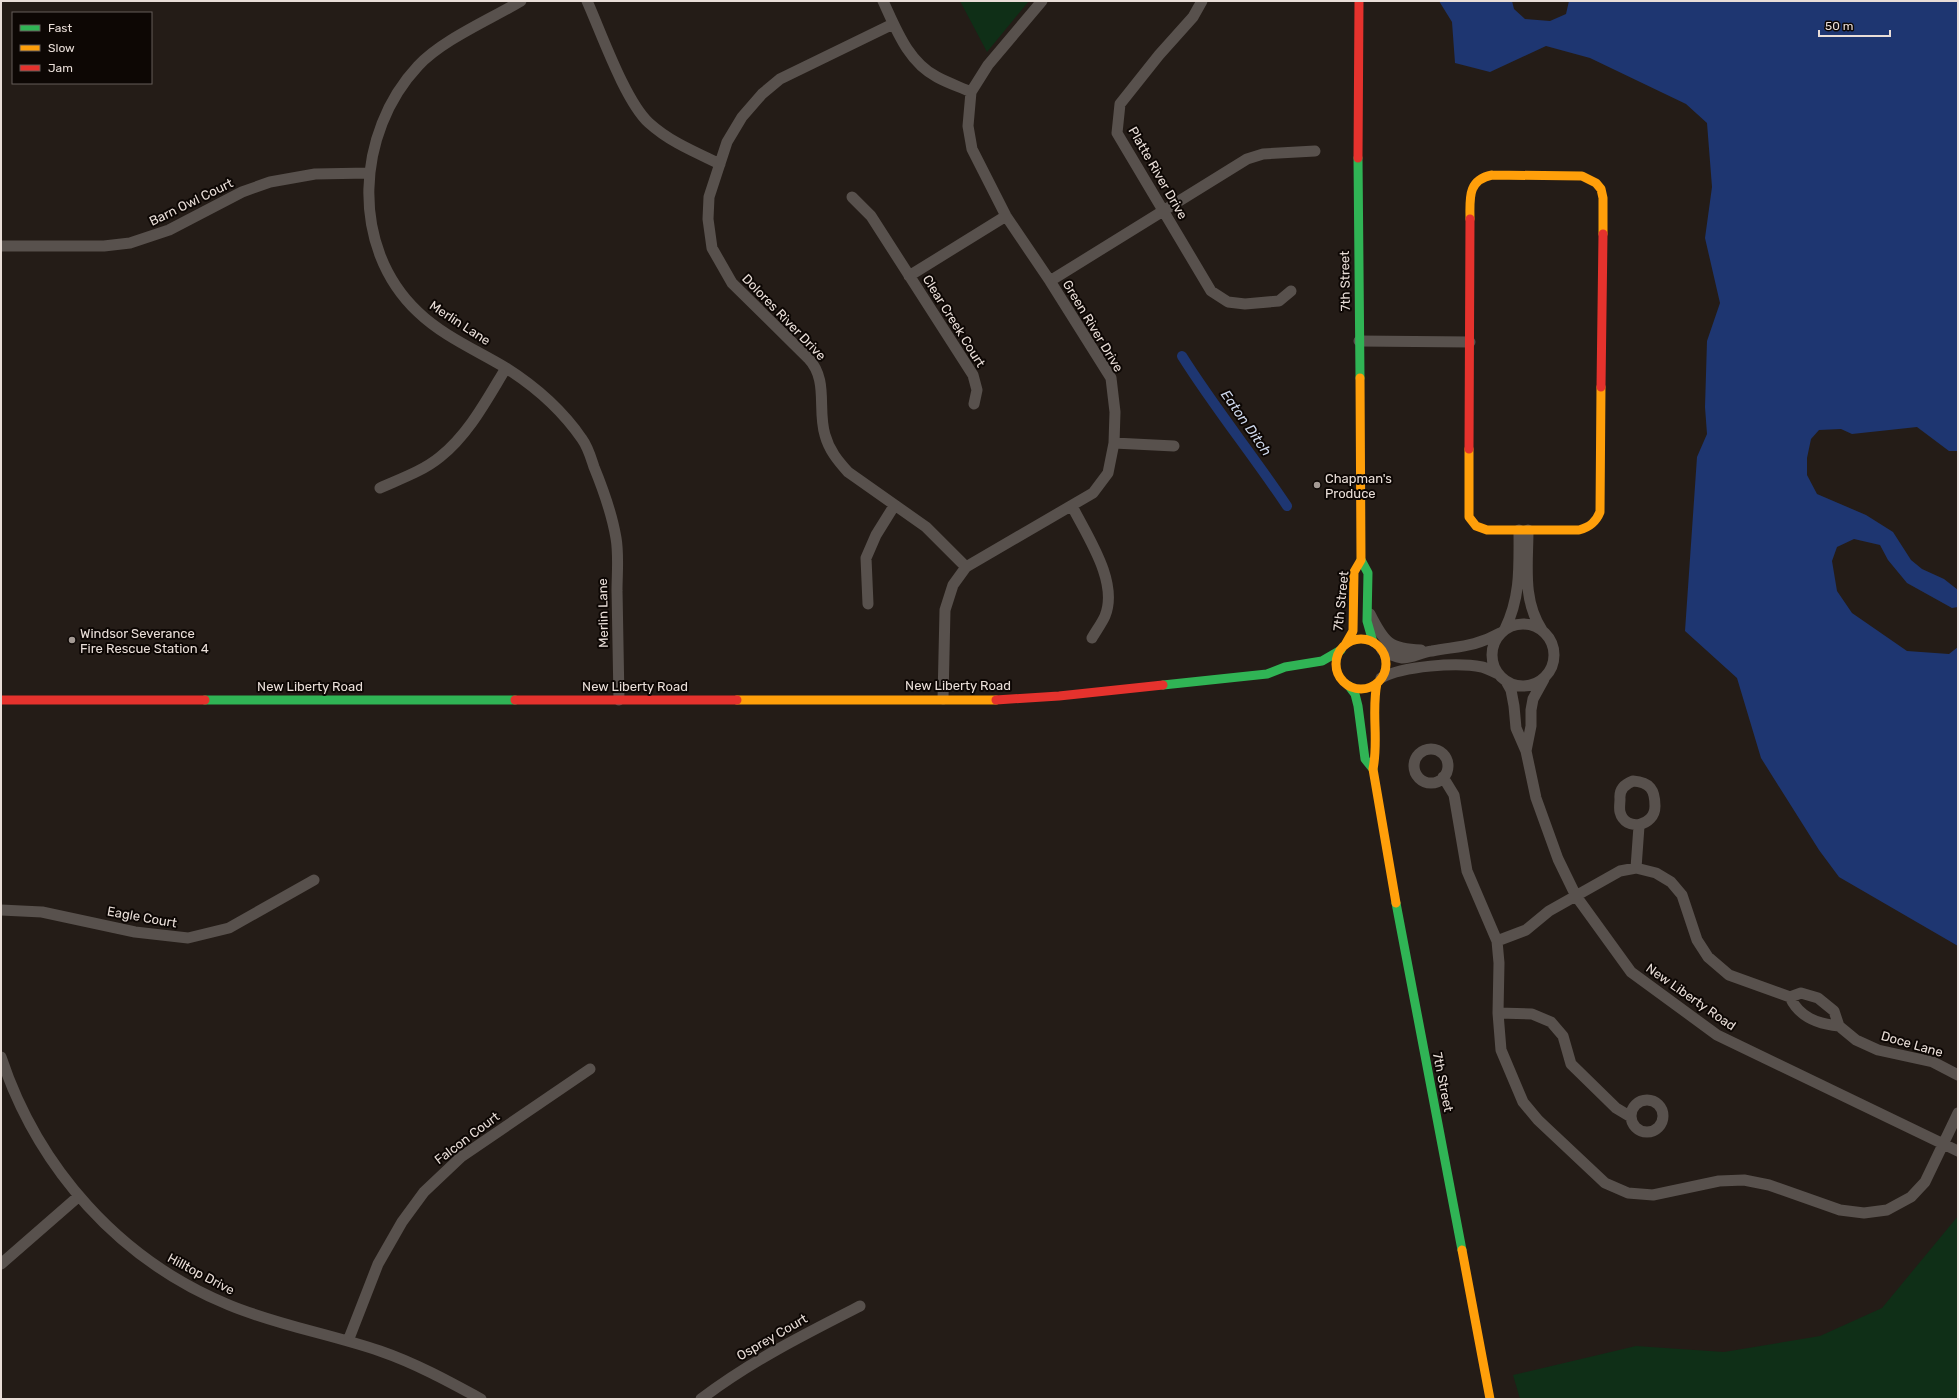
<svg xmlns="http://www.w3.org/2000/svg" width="1959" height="1400" font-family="Rubik,sans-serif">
	<rect width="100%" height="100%" fill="#241c17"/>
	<path fill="#0f2f17" d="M960,1H1029L987,52Z
		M1958,1216V1399H1520L1513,1375L1636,1346L1724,1352L1820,1336L1882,1308Z"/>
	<path fill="#1e3671" d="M1439,1H1512L1514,9L1525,19L1550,21L1566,14L1569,1H1958V451H1949L1917,427L1852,434L1841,429L1819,430L1811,439L1807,458V475L1817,494L1866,515L1893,532L1911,560L1922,569L1944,579L1958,590V607L1952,608L1907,583L1888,560L1880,545L1854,539L1837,547L1832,561L1837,591L1852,613L1907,651L1949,654L1958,647V946L1839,877L1819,850L1761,758L1737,678L1685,631L1697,457L1707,434L1705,407L1707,341L1720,303L1705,238L1712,187L1707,123L1686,104L1590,58L1546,46L1490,72L1455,63L1452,22Z"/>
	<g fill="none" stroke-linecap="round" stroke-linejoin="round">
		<path stroke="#1e3671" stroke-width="10" d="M1182,356C1214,407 1253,455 1287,506"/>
		<path stroke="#58514d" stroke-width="11" d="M521,1C489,20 442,40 418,66C356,132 349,247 418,312C443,336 476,350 506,368C536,387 562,410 582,439C588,447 591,458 594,467C603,489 612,514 616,538C619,555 617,574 617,591C618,627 618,663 619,700
			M587,1C601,32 625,101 649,123C670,142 695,152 720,164
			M883,1C896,29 908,62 937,77C948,83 960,87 971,92
			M1202,1L1193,17L1159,55L1120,104L1117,133L1211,291L1228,302L1245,304L1279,301L1291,291
			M893,24L780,79L762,94L742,117L727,142L709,197L708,219L712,248L732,283L808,358C829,380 817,409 825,435C829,450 838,461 848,472L926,527L966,567
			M852,197L871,216L973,375L977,390L974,404
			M1,246H104L130,243L169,230L242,192L270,182L315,174L369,173
			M909,276L1006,216
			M1050,281L1247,159L1263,154L1315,151
			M1359,341L1470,342
			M1114,443L1174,446
			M380,488C400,479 423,471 440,457C469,434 487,399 506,368
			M1072,506C1087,536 1119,582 1105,616C1102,623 1096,631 1092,638
			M1528,530C1528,564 1522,600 1542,630
			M868,604L866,558L876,535L894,506
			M1370,614C1384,642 1389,649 1421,650
			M1492 655a31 31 0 1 1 62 0a31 31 0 1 1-62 0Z
			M1505,629C1521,596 1519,566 1519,530
			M1382,650C1388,654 1394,657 1402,658C1413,658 1421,652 1432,651C1459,646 1475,647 1500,633
			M1381,678C1403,666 1457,662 1482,667C1487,668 1493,672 1498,674
			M1506,681L1511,690L1514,706L1516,728L1526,751L1536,798L1558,859L1576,896L1631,972L1717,1035L1958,1151
			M943,699L945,610L953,585L966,567L1093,493L1108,473L1114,443L1115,412L1111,378L1050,281L1006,216L972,149L968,126L971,92L988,65L1042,1
			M1414 766a17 17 0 1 1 34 0a17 17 0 1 1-34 0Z
			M1526,751L1531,726V710L1533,699L1544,679
			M1443,777L1454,795L1467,871L1497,941L1499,963L1498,1013L1501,1050L1523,1102L1538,1120L1605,1183L1628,1193L1653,1195L1719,1181L1744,1180L1769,1185L1840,1210L1864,1213L1887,1210L1911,1197L1925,1182L1958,1113
			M1633,781C1650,782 1655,790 1655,806C1655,827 1625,832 1620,812C1619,808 1620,803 1620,799C1619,789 1625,784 1633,781Z
			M1636,868L1639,826
			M1,910L42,912L135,932L188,938L229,928L314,880
			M1497,941L1526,930L1549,911L1620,871L1636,868L1656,873L1671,882L1682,895L1697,940L1708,957L1729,975L1790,997L1801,993L1818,998L1834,1011L1839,1026C1817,1024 1799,1017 1790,997
			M1498,1013L1532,1014L1551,1022L1563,1036L1571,1064L1616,1108L1631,1117
			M1839,1026L1856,1040L1878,1050L1933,1062L1958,1075
			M1,1057C38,1168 119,1260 229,1305C277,1325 330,1334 380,1351C415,1363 448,1381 481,1399
			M1631 1116a16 16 0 1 1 32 0a16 16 0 1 1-32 0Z
			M1,1264L79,1196
			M348,1341L378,1264L402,1222L424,1192L461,1157L590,1069
			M701,1399C751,1361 805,1334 860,1306"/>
		<path stroke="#30b455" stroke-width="9" d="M1358,158L1360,378
			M1361,560L1368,573L1367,621L1373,642
			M1163,685L1267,674L1285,667L1322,661L1341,650
			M1349,686L1355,694L1358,706L1365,759L1373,769
			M205,700H515
			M1396,903L1462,1250"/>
		<path stroke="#ff9f0a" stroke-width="9" d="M1492,175L1582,176L1596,183L1601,189L1603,198V234
			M1470,219C1470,199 1467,180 1492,175
			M1469,449V517L1476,526L1487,530H1579C1590,527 1596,522 1600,512L1601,387
			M1336 664a25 25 0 1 1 50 0a25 25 0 1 1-50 0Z
			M1345,645L1353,631L1354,572L1361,560L1360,378
			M1377,683C1371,712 1379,740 1373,769L1396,903
			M737,700H996
			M1462,1250L1490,1399"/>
		<path stroke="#e5322d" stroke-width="9" d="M1358,158L1359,1
			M1601,387L1603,234
			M1469,449L1470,219
			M1,700H205
			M515,700H737
			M996,700L1059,696L1163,685"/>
	</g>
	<g fill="#a49a94" stroke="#0d0704" stroke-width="1.5">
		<circle cx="1317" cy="485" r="4"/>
		<circle cx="72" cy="640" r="4"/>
	</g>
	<g text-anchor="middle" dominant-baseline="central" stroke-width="4" stroke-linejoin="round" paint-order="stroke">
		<g font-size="13" fill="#e9ded8" stroke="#0d0704">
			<text transform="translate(1158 173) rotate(60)">Platte River Drive</text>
			<text transform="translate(191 202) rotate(-26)">Barn Owl Court</text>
			<text transform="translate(1345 281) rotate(-91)">7th Street</text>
			<text transform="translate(784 317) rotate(46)">Dolores River Drive</text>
			<text transform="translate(954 321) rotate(58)">Clear Creek Court</text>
			<text transform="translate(460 323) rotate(33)">Merlin Lane</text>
			<text transform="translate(1093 326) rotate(59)">Green River Drive</text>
			<text transform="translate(1341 601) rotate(-84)">7th Street</text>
			<text transform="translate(603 613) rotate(-91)">Merlin Lane</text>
			<text x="958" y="685">New Liberty Road</text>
			<text x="310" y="686">New Liberty Road</text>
			<text x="635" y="686">New Liberty Road</text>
			<text transform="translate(142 917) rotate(10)">Eagle Court</text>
			<text transform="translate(1691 997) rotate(35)">New Liberty Road</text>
			<text transform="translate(1912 1044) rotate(16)">Doce Lane</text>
			<text transform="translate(1443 1082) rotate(79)">7th Street</text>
			<text transform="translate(467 1138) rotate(-37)">Falcon Court</text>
			<text transform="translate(201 1274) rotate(28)">Hilltop Drive</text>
			<text transform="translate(772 1337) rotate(-30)">Osprey Court</text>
		</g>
		<g font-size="13" fill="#e9ded8" stroke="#0d0704" text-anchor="start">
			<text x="1325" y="478">Chapman's<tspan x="1325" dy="15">Produce</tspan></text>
			<text x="80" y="633">Windsor Severance<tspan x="80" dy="15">Fire Rescue Station 4</tspan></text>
		</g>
		<g font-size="14" font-style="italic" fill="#ced8ec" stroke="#0d0704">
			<text transform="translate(1246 423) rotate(55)">Eaton Ditch</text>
		</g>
	</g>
	<rect width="1959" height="1400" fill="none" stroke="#e9ded8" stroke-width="4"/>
	<rect x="12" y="12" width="140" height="72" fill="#0d0704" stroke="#655d59"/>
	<rect x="20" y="25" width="20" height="6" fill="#30b455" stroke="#655d59"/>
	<text x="48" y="32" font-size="12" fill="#e9ded8">Fast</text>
	<rect x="20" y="45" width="20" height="6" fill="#ff9f0a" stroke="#655d59"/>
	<text x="48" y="52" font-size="12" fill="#e9ded8">Slow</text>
	<rect x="20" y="65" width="20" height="6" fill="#e5322d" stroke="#655d59"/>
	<text x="48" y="72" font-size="12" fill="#e9ded8">Jam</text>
	<path d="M1819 30v6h71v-6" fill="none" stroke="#e9ded8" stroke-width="2"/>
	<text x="1825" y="30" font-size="12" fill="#e9ded8" stroke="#0d0704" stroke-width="3" paint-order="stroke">50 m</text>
</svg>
